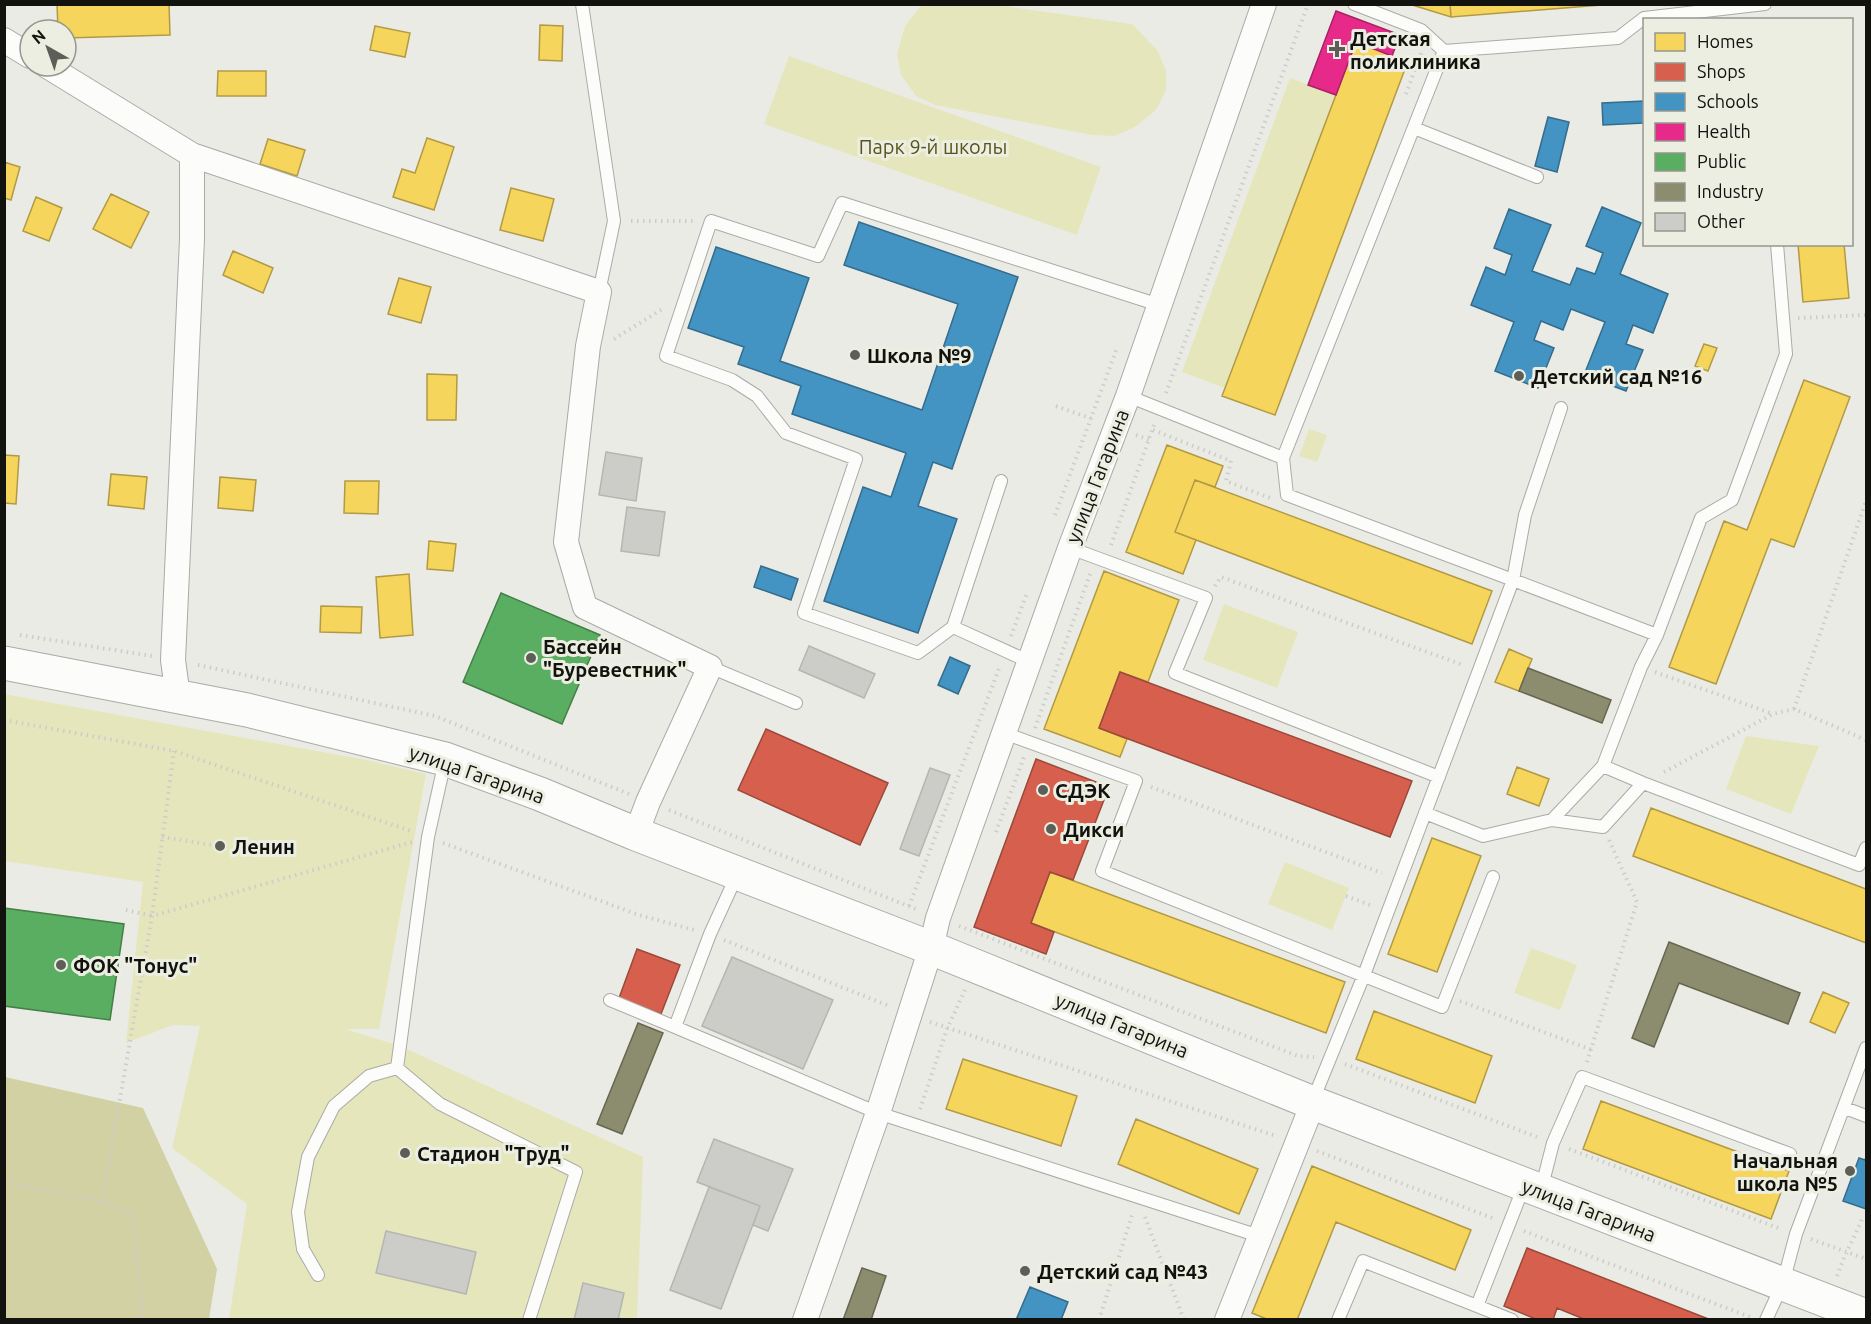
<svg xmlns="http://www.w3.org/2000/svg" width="1871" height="1324" font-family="Ubuntu,sans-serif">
	<rect width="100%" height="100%" fill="#ebebe5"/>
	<path fill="#e6e6bd" d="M925,4L997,5L1132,24L1158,51L1166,71V90L1156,110L1135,127L1114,136L1092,135L935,105L916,96L901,75L897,54L905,26L921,6Z
		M789,56L1101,167L1077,235L764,124Z
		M1290,78L1336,95L1225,388L1182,372Z
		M1309,429L1327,435L1317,462L1299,456Z
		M1224,604L1298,632L1277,688L1203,660Z
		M4,694L366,760L426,774L379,1029H345L400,1046L643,1157L637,1319H229L247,1204L172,1148L200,1026L173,1025L126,1043L143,882L5,861Z
		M1746,736L1819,746L1791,814L1726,789Z
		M1285,862L1349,888L1332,930L1268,904Z
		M1531,948L1577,965L1560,1010L1514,993Z"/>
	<path fill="#d1d1a4" d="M5,1077L143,1108L217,1269L209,1319H5Z"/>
	<path fill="#f6d55c" stroke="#b29a45" stroke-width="1.5" d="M57,4H169L170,35L66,38V30H58Z
		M1409,4H1450L1451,17Z
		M1450,4H1601V5L1451,17Z
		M540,25L563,26L562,61L539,60Z
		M375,26L410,33L405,57L370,50Z
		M1356,42L1408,61L1275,415L1222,396Z
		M218,71H266V96H217Z
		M427,138L454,147L434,210L393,197L402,169L415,173Z
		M268,139L305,150L297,176L260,164Z
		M4,162L20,167L11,200L4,198Z
		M511,188L554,199L543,241L500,230Z
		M111,194L149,212L131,248L93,229Z
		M36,197L62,208L49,241L23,231Z
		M1798,244H1844L1849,298L1803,302Z
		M233,251L273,268L263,293L223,275Z
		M399,278L431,287L421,323L388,314Z
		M1704,344L1717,348L1708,371L1695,366Z
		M427,374L457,375L456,420H427Z
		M1804,380L1850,397L1794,547L1771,539L1716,684L1669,667L1724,521L1747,530Z
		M1167,445L1223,466L1215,487L1195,480L1175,532L1196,540L1183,574L1126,552Z
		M4,455L19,456L16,504L4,503Z
		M111,474L147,477L144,509L108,505Z
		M220,477L256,480L253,511L218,508Z
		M1195,480L1492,591L1472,644L1175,532Z
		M345,481H379L378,514L344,513Z
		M429,541L456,544L453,571L427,569Z
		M1104,571L1179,600L1148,682L1120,672L1099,728L1127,739L1120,757L1044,729Z
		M409,574L413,635L380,638L376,577Z
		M321,606L362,607L361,633L320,632Z
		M1509,649L1532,659L1519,691L1495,682Z
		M1517,767L1549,779L1539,806L1507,794Z
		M1651,808L1866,889V943L1633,856Z
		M1432,838L1481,856L1437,972L1388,954Z
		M1050,872L1345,982L1326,1033L1031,923Z
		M1823,992L1849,1003L1835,1033L1810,1022Z
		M1374,1011L1492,1056L1475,1103L1356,1059Z
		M963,1059L1077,1096L1061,1146L946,1109Z
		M1601,1101L1789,1171L1771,1219L1583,1149Z
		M1136,1119L1258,1169L1239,1214L1118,1164Z
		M1312,1166L1471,1230L1455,1270L1336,1222L1297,1320H1269L1252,1313Z"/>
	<path fill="#d6604d" stroke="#9b493a" stroke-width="1.5" d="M1120,672L1412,781L1390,837L1099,728Z
		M766,729L888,783L860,845L738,790Z
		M1036,759L1109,787L1073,880L1050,872L1031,923L1054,932L1046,954L974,927Z
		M637,949L680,965L661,1014L619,998Z
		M1527,1248L1711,1320H1586L1557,1308L1553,1320H1538L1504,1306Z"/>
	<path fill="#4393c3" stroke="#346c8d" stroke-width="1.5" d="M1644,101V123L1603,125L1602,103Z
		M1548,117L1569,122L1557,172L1535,166Z
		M1602,207L1641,223L1620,274L1668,294L1653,333L1633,325L1626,344L1643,350L1626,391L1584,375L1605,322L1571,309L1563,330L1541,321L1534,340L1554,348L1538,388L1495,371L1514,322L1471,305L1486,267L1505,275L1512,255L1494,248L1509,209L1551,225L1532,271L1570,285L1577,268L1595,274L1603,253L1586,246Z
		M859,222L1018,277L952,469L933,462L918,506L957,519L918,633L824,601L863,487L891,497L906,453L792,414L801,386L738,364L744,347L688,328L716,247L809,278L780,361L922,410L958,304L844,265Z
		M761,566L798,579L791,600L754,587Z
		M950,657L970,666L958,694L938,685Z
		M1866,1157V1209L1843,1201L1859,1158L1865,1160Z
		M1030,1287L1068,1302L1061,1320H1016Z"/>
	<path fill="#e7298a" stroke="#a72265" stroke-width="1.5" d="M1336,11L1400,35L1392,56L1356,42L1336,95L1308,85Z"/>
	<path fill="#5aae61" stroke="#447f48" stroke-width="1.5" d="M501,593L600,635L562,724L463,682Z
		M4,908L124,924L110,1020L4,1006Z"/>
	<path fill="#8c8c6e" stroke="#676751" stroke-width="1.5" d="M1528,668L1611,700L1602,723L1519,691Z
		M1669,942L1800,993L1788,1024L1679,983L1654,1047L1632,1038Z
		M638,1023L663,1033L622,1134L597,1124Z
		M862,1268L886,1276L871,1320H843Z"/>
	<path fill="#ccccc8" stroke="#b6b6b1" stroke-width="1.5" d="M606,452L642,458L636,501L599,495Z
		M627,507L665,512L659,556L621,551Z
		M809,646L875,674L864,698L799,670Z
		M930,768L950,775L919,856L900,849Z
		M732,957L833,1000L803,1069L702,1026Z
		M714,1139L793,1169L768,1231L753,1225L760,1206L697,1182Z
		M709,1187L760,1206L721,1309L670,1290Z
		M386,1231L476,1252L466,1294L376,1273Z
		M583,1283L624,1293L618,1320H574Z"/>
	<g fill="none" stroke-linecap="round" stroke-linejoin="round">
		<g stroke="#aaaaa6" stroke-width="14">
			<path id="lane" d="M582,4L614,221L599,292
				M1354,4L1421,30L1444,51L1618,38L1644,18L1765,4
				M1414,128L1537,177
				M1128,396L1283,458L1444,51
				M1561,408L1525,515L1513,580L1657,635L1701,518L1732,500L1786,354L1777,244
				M1283,458L1287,495L1513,580L1364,975L1313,1100
				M1001,481L953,627L1030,662
				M1070,548L1206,598L1175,673L1439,777
				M953,627L918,653L804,613L856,459L786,433L757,396L732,380L666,356L711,221L818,256L842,203L1159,305
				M710,667L796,703
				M1004,733L1136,781L1102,871L1442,1007L1493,877
				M445,761L428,837L397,1068L440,1104L576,1172L529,1320
				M1643,783L1859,865L1866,848
				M1425,813L1483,836L1552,820L1603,827L1643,783L1603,766L1641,667L1657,635
				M1552,820L1603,766
				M737,875L710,934L675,1027L878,1113L1259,1236
				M610,1000L675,1027
				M1845,1108L1866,1116
				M1541,1190L1553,1143L1582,1077L1790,1154
				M318,1275L303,1249L298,1212L308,1157L334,1106L369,1076L397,1068
				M1477,1306L1512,1320
				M1338,1320L1363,1261L1477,1306L1524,1186
				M1766,1320L1783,1283L1796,1234L1866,1048"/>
		</g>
		<g stroke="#aaaaa6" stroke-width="26">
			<path id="street" d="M4,40L30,56
				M47,66L192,155V239L173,660L178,697
				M192,155L599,292L588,346L566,542L585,607L710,667L648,802L636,834
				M805,1320L878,1113L931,948L938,918L1070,548L1128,396L1264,4
				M1227,1320L1313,1103"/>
		</g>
		<g stroke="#aaaaa6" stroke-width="35">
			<path id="secondary" d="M4,663L247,710L445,759L540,794L636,834L931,948L1313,1103L1866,1316"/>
		</g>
		<path stroke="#cccccb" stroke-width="4" stroke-dasharray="1.5 4.5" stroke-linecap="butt" d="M1406,94L1421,53
			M631,221H695
			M1798,318L1866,315
			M614,339L664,308
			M1166,393L1308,4
			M1056,406L1092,419
			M1153,430L1231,461L1226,481L1270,498
			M1136,435L1150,440
			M1055,515L1117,348
			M1111,545L1154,425
			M1215,586L1221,577L1463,665
			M20,635L152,656
			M1011,636L1027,593
			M198,665L435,716L629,794
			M1655,672L1773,714
			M1794,709L1866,501
			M4,720L174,751L414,832
			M1035,728L1090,574
			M1664,772L1773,714L1794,709L1866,740
			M1151,787L1382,873
			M669,810L918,910
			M996,832L1024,757
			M162,837L212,845
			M443,843L639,915L694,930
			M1346,896L1370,905
			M909,906L1000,666
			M126,910L152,916L174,751
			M959,926L1298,1056L1314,1057
			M724,940L889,1006
			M1460,1001L1592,1050
			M930,1022L1276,1136
			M1587,1062L1637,902L1609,840
			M1345,1064L1537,1137
			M920,1109L947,1029L965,990
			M1569,1149L1781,1229
			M1317,1151L1495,1219
			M4,1182L102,1201L132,1214L142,1307L139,1320
			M102,1201L152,916L412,842
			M1145,1217L1184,1320
			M1524,1231L1750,1317
			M1811,1239L1866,1259
			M1837,1276C1844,1256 1854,1238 1862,1219
			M1099,1320L1133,1212"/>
		<use href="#lane" stroke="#fcfcfb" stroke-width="12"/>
		<use href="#street" stroke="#fcfcfb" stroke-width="24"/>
		<use href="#secondary" stroke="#fcfcfb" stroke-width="33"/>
	</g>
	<g fill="#5e5e59" stroke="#edeee2" stroke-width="2">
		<path d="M1334 40h6v6h6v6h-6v6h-6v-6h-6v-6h6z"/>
		<circle cx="855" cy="355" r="6"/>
		<circle cx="1519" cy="376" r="6"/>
		<circle cx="531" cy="658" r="6"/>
		<circle cx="1043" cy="790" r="6"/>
		<circle cx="1051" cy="829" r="6"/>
		<circle cx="220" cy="846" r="6"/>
		<circle cx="61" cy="965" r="6"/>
		<circle cx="405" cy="1153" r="6"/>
		<circle cx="1850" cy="1171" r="6"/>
		<circle cx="1025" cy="1271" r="6"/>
	</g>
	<g text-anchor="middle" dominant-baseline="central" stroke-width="6" stroke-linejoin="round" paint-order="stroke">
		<g font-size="20" font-weight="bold" fill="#12120e" stroke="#edeee2" text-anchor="start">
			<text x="1350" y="38">Детская<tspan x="1350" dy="23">поликлиника</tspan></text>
			<text x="867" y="355">Школа №9</text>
			<text x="1531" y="376">Детский сад №16</text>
			<text x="543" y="646">Бассейн<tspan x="543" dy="23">"Буревестник"</tspan></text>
			<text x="1055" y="790">СДЭК</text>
			<text x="1063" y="829">Дикси</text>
			<text x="232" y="846">Ленин</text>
			<text x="73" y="965">ФОК "Тонус"</text>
			<text x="417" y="1153">Стадион "Труд"</text>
			<text x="1838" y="1160" text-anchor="end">Начальная<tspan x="1838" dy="23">школа №5</tspan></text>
			<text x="1037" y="1271">Детский сад №43</text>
		</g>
		<g font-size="20" fill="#56561c" stroke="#edeee2">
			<text x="933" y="146">Парк 9-й школы</text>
		</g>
		<g font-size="20" fill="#12120e" stroke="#edeee2">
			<text transform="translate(1097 476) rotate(-69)">улица Гагарина</text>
			<text transform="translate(477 774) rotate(19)">улица Гагарина</text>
			<text transform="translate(1122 1025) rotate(22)">улица Гагарина</text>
			<text transform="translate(1589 1210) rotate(21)">улица Гагарина</text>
		</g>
	</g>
	<rect width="1871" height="1324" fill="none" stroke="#12120e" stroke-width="12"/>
	<rect x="1643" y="18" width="210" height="228" fill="#edeee2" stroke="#95968d" stroke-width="1.5"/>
	<rect x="1655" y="33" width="30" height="18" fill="#f6d55c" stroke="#95968d" stroke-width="1.5"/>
	<text x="1697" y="48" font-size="18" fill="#12120e">Homes</text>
	<rect x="1655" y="63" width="30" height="18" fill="#d6604d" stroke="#95968d" stroke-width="1.5"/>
	<text x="1697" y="78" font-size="18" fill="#12120e">Shops</text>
	<rect x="1655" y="93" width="30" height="18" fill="#4393c3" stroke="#95968d" stroke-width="1.5"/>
	<text x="1697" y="108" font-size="18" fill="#12120e">Schools</text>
	<rect x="1655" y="123" width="30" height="18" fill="#e7298a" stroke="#95968d" stroke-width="1.5"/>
	<text x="1697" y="138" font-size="18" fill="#12120e">Health</text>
	<rect x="1655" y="153" width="30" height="18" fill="#5aae61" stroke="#95968d" stroke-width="1.5"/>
	<text x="1697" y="168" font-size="18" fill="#12120e">Public</text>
	<rect x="1655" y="183" width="30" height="18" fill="#8c8c6e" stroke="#95968d" stroke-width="1.5"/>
	<text x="1697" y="198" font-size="18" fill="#12120e">Industry</text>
	<rect x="1655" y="213" width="30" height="18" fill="#ccccc8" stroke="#95968d" stroke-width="1.5"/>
	<text x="1697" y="228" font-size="18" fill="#12120e">Other</text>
	<g transform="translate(48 48) rotate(320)"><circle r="28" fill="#edeee2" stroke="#95968d" stroke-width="1.5"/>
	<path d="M0-4.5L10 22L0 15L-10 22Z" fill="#5e5e59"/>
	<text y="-9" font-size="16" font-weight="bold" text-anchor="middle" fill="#12120e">N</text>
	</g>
</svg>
